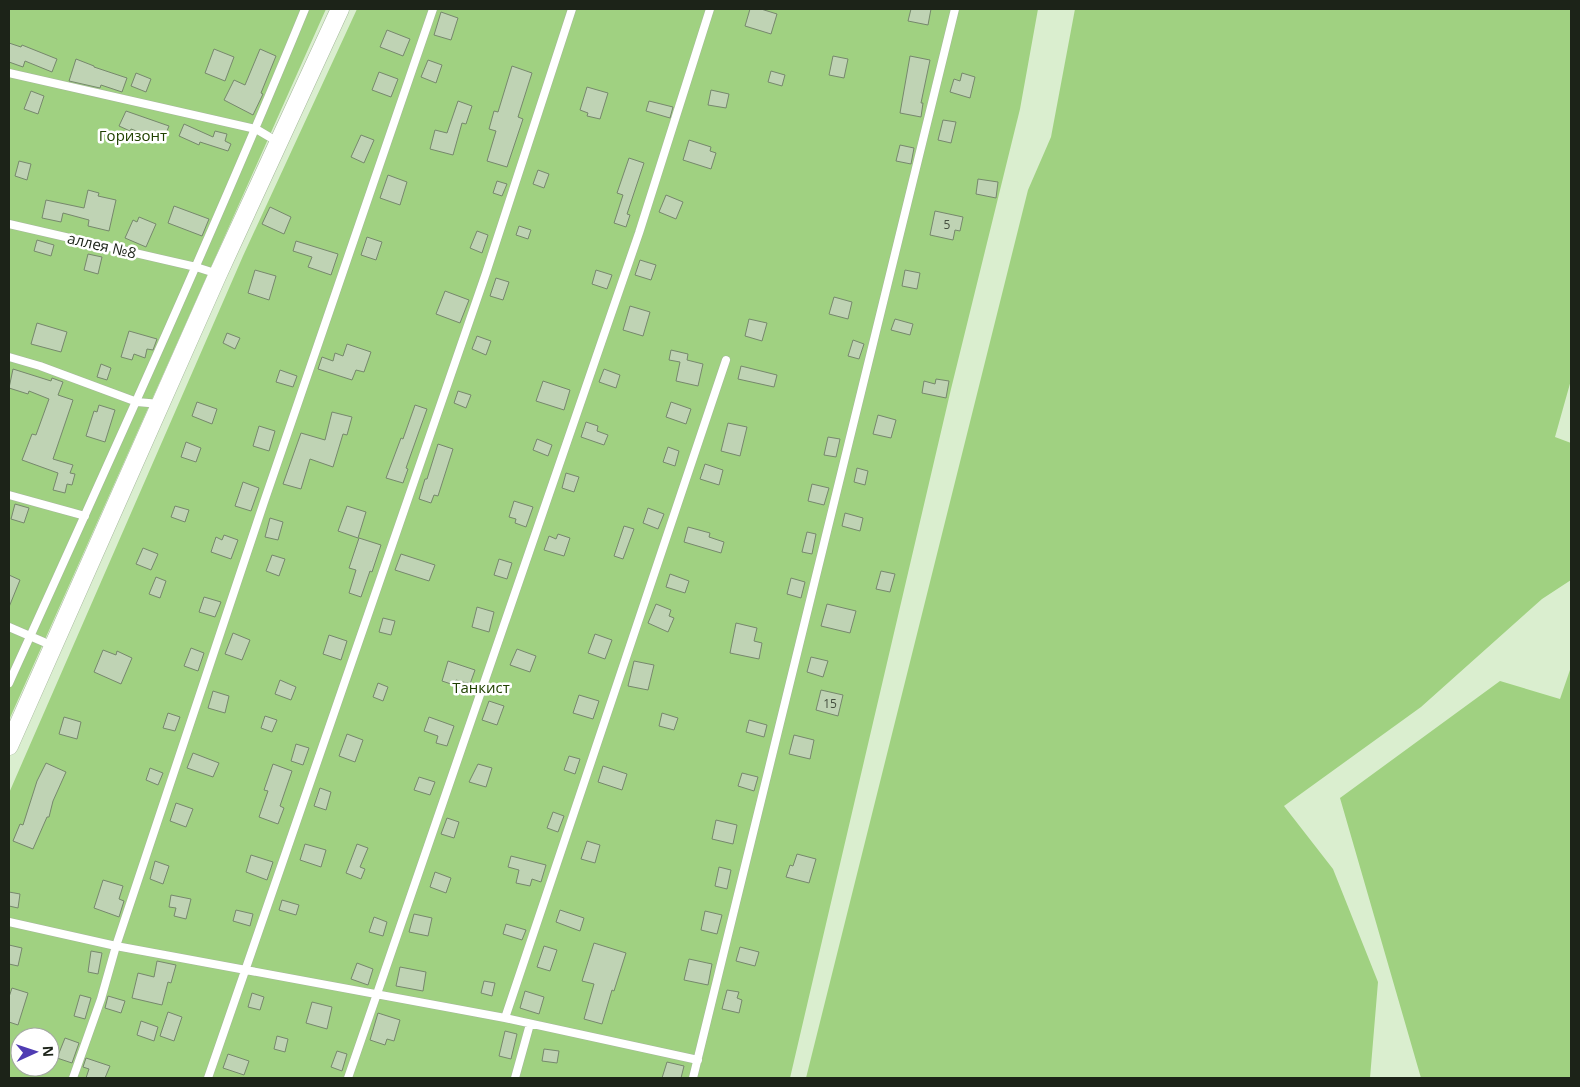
<svg xmlns="http://www.w3.org/2000/svg" width="1580" height="1087" font-family="'Open Sans',sans-serif">
	<rect width="100%" height="100%" fill="#daeecf"/>
	<path fill="#a0d181" fill-rule="evenodd" d="M9,9H326L9,720Z
		M357,9H1038L1020,109L951,389L790,1078H9V793L243,256ZM20,1037H50V1067H20Z
		M1075,9H1571V380L1555,437L1571,443V580L1542,599L1421,707L1284,806L1333,869L1378,982L1370,1078H806L1028,190L1051,137Z
		M1571,667V1078H1421L1340,798L1500,681L1560,699Z"/>
	<path fill="#bfd3b4" stroke="#76886c" d="M750,9H761L777,14L771,34L745,26Z
		M911,9H931L928,25L908,21Z
		M441,12L458,18L451,40L434,35Z
		M387,30L410,39L403,56L380,47Z
		M9,43L21,47L22,45L57,59L52,72L25,61L23,67L9,62Z
		M214,49L234,57L225,81L205,73Z
		M260,49L276,56L261,93L263,94L253,115L224,100L234,80L245,85Z
		M833,56L848,59L844,78L829,75Z
		M910,56L930,60L921,103H923L921,117L900,113Z
		M76,59L94,66V67L127,78L122,92L101,85L100,88L69,81Z
		M428,60L442,65L436,83L421,77Z
		M512,66L532,73L518,117L523,119L507,167L487,161L496,131L489,129L494,111L498,112Z
		M771,71L785,75L782,86L768,82Z
		M379,72L398,79L391,97L372,90Z
		M136,73L151,79L146,92L131,86Z
		M962,73L975,77L970,98L950,92L954,79L960,81Z
		M587,87L608,93L600,119L587,116L588,113L580,110Z
		M711,90L729,94L726,108L708,105Z
		M31,91L44,96L38,114L24,109Z
		M458,101L472,106L466,124L462,123L453,155L430,149L435,130L447,133Z
		M649,101L673,107L670,118L646,111Z
		M126,111L169,126L163,141L131,129L130,131L119,126Z
		M943,120L956,122L951,143L938,140Z
		M184,124L213,137L215,131L227,134L225,141L231,144L228,151L200,142L199,145L179,136Z
		M361,135L374,140L364,163L351,157Z
		M689,140L711,147L710,151L716,153L711,169L683,160Z
		M900,145L914,148L911,164L896,161Z
		M629,158L644,163L627,214L630,215L626,227L614,223L623,195L617,193Z
		M19,161L31,164L27,180L15,176Z
		M538,170L549,174L544,188L533,184Z
		M388,175L407,182L400,205L380,198Z
		M978,179L998,182L996,198L976,194Z
		M497,181L507,184L502,196L493,193Z
		M88,190L99,193L98,196L116,200L109,231L88,226L89,220L63,213L61,222L42,218L46,200L84,208Z
		M666,195L683,202L676,219L659,212Z
		M174,206L209,219L202,236L168,223Z
		M270,207L291,217L284,234L262,224Z
		M935,211L963,217L960,231L955,230L953,240L930,235Z
		M139,217L156,224L146,247L125,238L133,220L137,222Z
		M519,226L531,230L528,239L516,235Z
		M477,231L488,235L482,253L470,248Z
		M367,237L382,242L376,260L361,255Z
		M37,240L54,245L51,256L34,251Z
		M296,241L338,254L331,275L308,267L312,257L293,251Z
		M88,254L102,257L98,274L84,270Z
		M640,260L656,265L651,280L635,275Z
		M255,270L276,276L269,300L248,293Z
		M596,270L612,275L607,289L592,284Z
		M905,270L920,273L917,289L902,286Z
		M496,278L509,282L503,300L490,296Z
		M445,291L469,300L460,323L436,314Z
		M834,297L852,302L848,319L829,314Z
		M630,306L650,312L643,336L623,330Z
		M749,319L767,323L762,341L745,336Z
		M895,319L913,324L910,335L891,330Z
		M37,323L67,332L61,352L31,344Z
		M129,331L157,339L153,350L147,349L145,358L134,354L132,360L121,357Z
		M227,333L240,338L235,349L223,343Z
		M477,336L491,341L486,355L472,349Z
		M853,340L864,344L859,359L848,356Z
		M347,344L371,352L364,372L356,370L352,380L318,369L322,357L333,361L335,353L343,356Z
		M671,350L688,354L687,360L703,364L698,386L676,381L680,362L669,360Z
		M101,364L111,368L107,380L97,377Z
		M741,366L777,375L774,387L738,379Z
		M13,369L51,381L52,378L63,382L58,395L73,400L53,459L73,465L70,473L75,474L72,485L67,484L65,493L53,490L58,473L22,460L32,434L36,435L49,399L29,391L28,394L9,388Z
		M604,369L620,375L616,388L599,382Z
		M280,370L297,376L293,387L276,382Z
		M936,379L949,381L946,398L922,393L924,381L935,384Z
		M543,381L570,390L564,410L536,401Z
		M458,391L471,395L466,408L454,403Z
		M197,402L217,409L212,424L192,416Z
		M671,402L691,409L686,424L666,417Z
		M99,405L115,410L105,442L86,436L94,411L97,412Z
		M415,405L427,409L406,468L408,469L403,483L386,478L401,438L403,439Z
		M332,412L352,417L347,435L343,434L333,467L310,459L301,489L283,484L301,433L325,440Z
		M878,415L896,420L891,438L873,434Z
		M586,422L598,426L597,431L608,435L604,445L581,437Z
		M728,423L747,427L740,456L721,451Z
		M259,426L275,431L269,451L253,446Z
		M828,437L840,439L836,457L824,455Z
		M537,439L552,445L548,456L533,450Z
		M186,442L201,448L196,462L181,457Z
		M438,444L453,449L438,496L434,495L431,503L419,499L425,479H427Z
		M668,447L679,451L675,466L663,462Z
		M705,464L723,470L719,485L700,479Z
		M857,468L868,471L865,485L854,482Z
		M566,473L579,477L574,492L562,488Z
		M243,482L259,488L251,511L235,506Z
		M812,484L829,488L824,505L808,501Z
		M514,501L533,507L526,527L515,523L516,519L509,517Z
		M15,504L29,508L24,523L11,519Z
		M175,506L189,510L185,522L171,517Z
		M347,506L366,512L358,538L338,531Z
		M648,508L664,514L658,529L643,523Z
		M845,513L863,518L860,531L842,526Z
		M270,518L283,522L278,540L265,537Z
		M624,526L634,529L623,559L614,556Z
		M688,527L710,533L709,537L724,542L721,553L684,542Z
		M807,532L816,534L812,554L802,552Z
		M558,534L570,538L564,556L544,550L549,536L556,539Z
		M224,535L238,540L231,559L211,552L216,537L222,540Z
		M359,538L381,545L372,572L370,571L361,597L349,593L356,570L349,568Z
		M143,548L158,554L151,570L136,564Z
		M401,554L435,565L429,581L395,570Z
		M272,555L285,559L279,576L266,571Z
		M499,559L512,563L507,579L494,575Z
		M881,571L895,574L890,592L876,589Z
		M670,574L689,581L685,593L666,587Z
		M9,575L20,580L9,607Z
		M156,577L166,581L160,598L149,594Z
		M791,578L805,582L801,598L787,594Z
		M204,597L221,602L215,617L199,612Z
		M656,604L671,610L669,616L674,618L668,632L648,623Z
		M827,604L856,611L850,633L821,626Z
		M477,607L494,612L489,632L472,627Z
		M383,618L395,621L391,635L379,632Z
		M736,623L757,628L754,641L762,643L759,659L730,653Z
		M233,633L250,640L242,660L225,654Z
		M595,634L612,640L605,659L588,653Z
		M329,635L347,641L341,660L323,654Z
		M191,648L204,653L198,671L184,666Z
		M517,649L536,656L530,672L510,665Z
		M103,650L116,655L117,651L132,658L121,684L94,672Z
		M811,657L828,661L823,677L807,672Z
		M448,661L475,670L470,684L456,680L454,685L442,681Z
		M634,661L654,665L648,690L628,686Z
		M280,680L296,687L291,700L275,694Z
		M378,683L388,687L383,701L373,697Z
		M821,690L843,695L838,716L816,710Z
		M213,691L229,696L225,713L208,708Z
		M579,695L599,701L593,719L573,713Z
		M489,701L504,706L497,725L482,720Z
		M168,713L180,717L175,731L163,728Z
		M662,713L678,718L674,730L659,726Z
		M265,716L277,720L272,732L261,728Z
		M64,717L81,722L77,739L59,734Z
		M429,717L454,726L447,746L436,743L438,736L424,731Z
		M749,720L767,725L764,737L746,732Z
		M347,734L363,740L355,762L339,756Z
		M794,735L814,740L810,759L789,754Z
		M296,744L309,748L303,765L291,761Z
		M193,753L219,763L213,777L187,768Z
		M569,756L580,759L575,774L564,770Z
		M46,763L66,772L53,801L49,817H47L33,849L13,841L20,824L23,825L37,781Z
		M273,764L292,771L280,806L284,808L278,824L259,817L268,791L264,790Z
		M478,764L492,768L486,787L469,782Z
		M603,766L627,774L622,790L598,782Z
		M150,768L163,773L158,785L146,780Z
		M742,773L758,777L754,791L738,786Z
		M419,777L435,782L430,795L414,790Z
		M320,788L331,792L326,810L314,806Z
		M176,803L193,809L186,827L170,821Z
		M553,812L564,816L558,832L547,828Z
		M447,818L459,822L454,838L441,834Z
		M716,820L737,825L733,844L712,839Z
		M587,841L600,845L595,863L581,859Z
		M305,844L326,850L321,867L300,860Z
		M357,844L368,848L360,867L365,869L361,879L346,873Z
		M797,854L816,859L809,883L786,877L790,865L793,866Z
		M251,855L273,862L267,880L246,872Z
		M511,856L546,865L541,882L532,879L530,886L516,883L519,870L508,867Z
		M155,861L169,866L163,884L150,879Z
		M719,867L731,870L727,889L715,886Z
		M435,872L451,878L446,893L430,887Z
		M103,880L123,886L119,899L124,901L119,917L94,908Z
		M9,892L20,894L18,908L9,906Z
		M171,895L191,899L186,919L174,916L176,908L169,907Z
		M282,900L299,905L296,915L279,910Z
		M236,910L253,914L250,926L233,921Z
		M560,910L584,918L580,931L556,922Z
		M705,911L722,915L717,934L701,930Z
		M414,914L432,918L428,936L409,932Z
		M374,917L387,922L383,936L369,932Z
		M506,924L526,930L522,940L503,934Z
		M594,943L626,953L614,991L612,990L602,1024L584,1019L594,984L582,981Z
		M9,945L22,948L18,966L9,964Z
		M544,946L557,950L550,971L537,967Z
		M740,947L759,952L755,966L736,961Z
		M91,951L102,953L98,974L88,972Z
		M689,959L712,964L708,985L684,980Z
		M157,961L176,965L171,983L168,982L162,1005L132,998L138,973L154,977Z
		M357,963L373,969L368,985L351,979Z
		M400,967L426,972L423,991L396,986Z
		M484,981L495,983L492,996L481,993Z
		M12,988L28,993L18,1025L9,1022V997Z
		M727,990L739,992L737,998L742,1000L739,1013L722,1009Z
		M525,991L544,997L539,1014L520,1008Z
		M252,993L264,997L260,1010L248,1007Z
		M80,995L91,998L85,1019L74,1016Z
		M108,996L125,1001L121,1013L105,1008Z
		M312,1002L332,1007L327,1029L306,1023Z
		M168,1012L182,1017L174,1041L160,1036Z
		M378,1013L400,1020L394,1041L387,1039L385,1045L370,1040Z
		M141,1021L158,1027L154,1041L137,1035Z
		M505,1031L517,1034L511,1059L499,1056Z
		M277,1036L288,1039L285,1052L274,1049Z
		M65,1038L79,1043L72,1063L57,1058Z
		M544,1049L559,1051L557,1063L542,1061Z
		M337,1051L347,1054L342,1071L331,1067Z
		M228,1054L249,1061L244,1075L223,1068Z
		M86,1058L110,1066L105,1078H86L89,1069L83,1067Z
		M667,1062L684,1066L681,1078H662Z"/>
	<g fill="none" stroke-linecap="round" stroke-linejoin="round">
		<g stroke="#a5b89b" stroke-width="9">
			<path id="service" d="M9,73L256,129L278,142
				M9,224L196,267L218,274
				M9,357L40,366L137,402L160,404
				M9,495L85,516
				M9,627L53,646
				M9,683C110,460 212,236 305,9
				M9,922L116,946L505,1018L698,1060
				M505,1018L726,360
				M73,1078L101,999L116,946L264,502L433,9
				M208,1078L486,273L572,9
				M348,1078L639,233L710,9
				M515,1078L530,1024
				M693,1078L955,9"/>
		</g>
		<g stroke="#a5b89b" stroke-width="19">
			<path id="tertiary" d="M9,746L218,274L340,9"/>
		</g>
		<use href="#service" stroke="#fff" stroke-width="8"/>
		<use href="#tertiary" stroke="#fff" stroke-width="18"/>
	</g>
	<g text-anchor="middle" dominant-baseline="central" stroke-width="5" stroke-linejoin="round" paint-order="stroke">
		<g font-size="12" fill="#454f3f">
			<text x="947" y="224">5</text>
			<text x="830" y="703">15</text>
		</g>
		<g font-size="15" fill="#204101" stroke="#fff">
			<text x="133" y="135">Горизонт</text>
			<text x="481" y="687">Танкист</text>
		</g>
		<g font-size="15" fill="#1c2318" stroke="#fff">
			<text transform="translate(102 245) rotate(13)">аллея №8</text>
		</g>
	</g>
	<rect width="1580" height="1087" fill="none" stroke="#1c2318" stroke-width="20"/>
	<g transform="translate(35 1052) rotate(87)"><circle r="24" fill="#ffffff" stroke="#a4a7a3"/>
	<path d="M0-4L9 19L0 12L-9 19Z" fill="#4f3cb3"/>
	<text y="-8" font-size="14" font-weight="bold" text-anchor="middle" fill="#1c2318">N</text>
	</g>
</svg>
